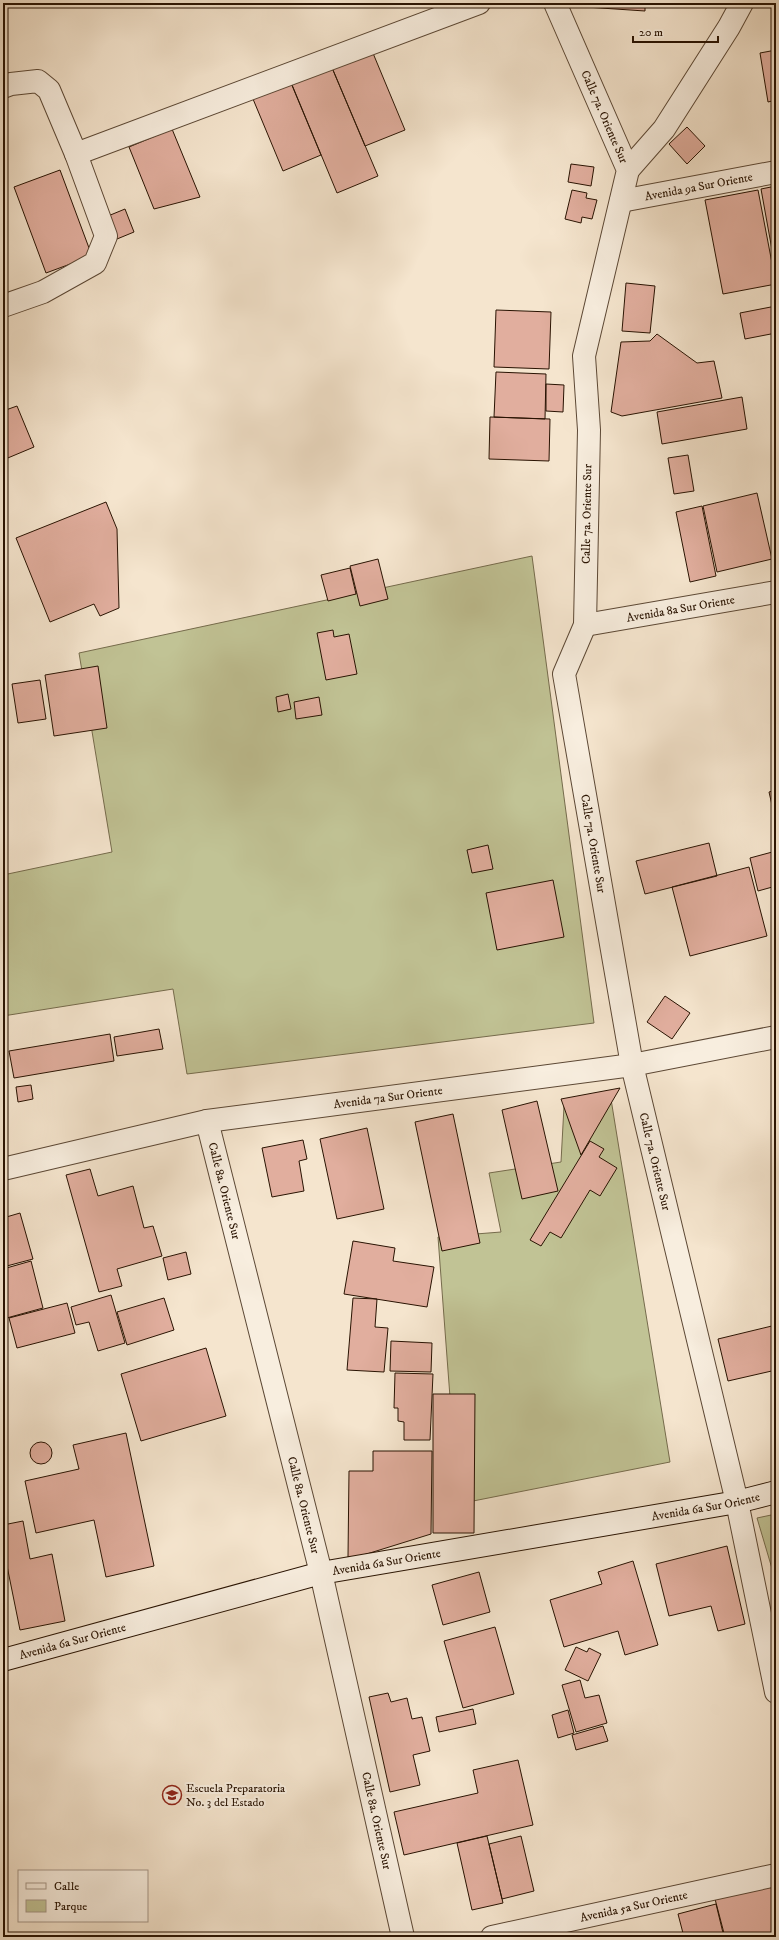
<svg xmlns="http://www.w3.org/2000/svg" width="779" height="1940" font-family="'IM FELL DW Pica',serif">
	<rect width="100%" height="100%" fill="#f5e5ce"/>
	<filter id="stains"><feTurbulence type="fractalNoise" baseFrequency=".005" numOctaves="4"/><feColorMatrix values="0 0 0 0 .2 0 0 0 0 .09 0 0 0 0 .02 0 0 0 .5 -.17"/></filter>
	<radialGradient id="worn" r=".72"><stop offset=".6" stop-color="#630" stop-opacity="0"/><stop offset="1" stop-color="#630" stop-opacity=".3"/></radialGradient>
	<path fill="#c1c395" stroke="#756b4c" d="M532,556L594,1023L187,1074L173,989L3,1016V875L112,852L79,653Z
		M610,1093L670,1462L458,1504L438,1237L501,1232L489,1173L561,1162L564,1106Z
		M776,1514V1582L757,1518Z"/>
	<path fill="#e1ae9e" stroke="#291302" d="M571,3H645V11L571,6Z
		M370,46L405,130L365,146L330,63Z
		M776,50V100L768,102L760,53Z
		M330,63L378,176L337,193L290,80Z
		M291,83L321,155L283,171L253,99Z
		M687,127L705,146L687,164L669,144Z
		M172,129L200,197L154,209L129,147Z
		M571,164L594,167L591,186L568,182Z
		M60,170L92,256L46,273L14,187Z
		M776,186V272L761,189Z
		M572,190L587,193L586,198L597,200L592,219L582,217L581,223L565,219Z
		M758,190L776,284L723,294L705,200Z
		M125,209L134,232L117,239L108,216Z
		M626,283L655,286L650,333L622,331Z
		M776,306V333L745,339L740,313Z
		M496,310L551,312L549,369L494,367Z
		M657,334L697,363L714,361L722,398L622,416L611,412L621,342L650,341Z
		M496,372L546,374L545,419L494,417Z
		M546,384L564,385L563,412L546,411Z
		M742,397L747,429L662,444L657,412Z
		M17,406L34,447L3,460V411Z
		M490,417L550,419L549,461L489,459Z
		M688,455L694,491L674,494L668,458Z
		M757,493L772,559L717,572L703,506Z
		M106,502L117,529L119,608L100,616L94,604L50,622L16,538Z
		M702,506L716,576L690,582L676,512Z
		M378,559L388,599L360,606L350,566Z
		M350,568L356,594L328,601L321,575Z
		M333,630L334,637L349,634L357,674L326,680L317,633Z
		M98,666L107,728L54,736L45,675Z
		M40,680L46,719L18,723L12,684Z
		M288,694L291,709L278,712L276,697Z
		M319,697L322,715L296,719L294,702Z
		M776,790V814H774L769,792Z
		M709,843L717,876L645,894L636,861Z
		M488,845L493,869L472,873L467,850Z
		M776,851V886L758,891L750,858Z
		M749,867L767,936L690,956L672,887Z
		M553,880L564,937L497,950L486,893Z
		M665,996L690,1013L672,1039L647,1022Z
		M159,1029L163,1049L117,1056L114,1037Z
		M110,1034L114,1061L14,1078L9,1051Z
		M31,1085L33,1099L18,1102L16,1087Z
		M620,1088L581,1155L561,1099Z
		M537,1101L558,1191L522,1199L502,1110Z
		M453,1114L480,1243L442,1251L415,1122Z
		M367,1128L384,1209L337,1219L320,1139Z
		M303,1140L307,1159L299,1161L304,1191L272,1197L262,1148Z
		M590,1141L604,1149L599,1157L617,1168L600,1196L590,1190L561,1238L550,1232L541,1246L530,1240Z
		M90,1169L98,1196L133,1186L144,1228L153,1226L162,1256L117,1269L122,1286L99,1292L66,1175Z
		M20,1213L33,1259L3,1267V1218Z
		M353,1241L395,1248L393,1261L434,1267L427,1307L344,1294Z
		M186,1252L191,1274L168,1280L163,1258Z
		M31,1261L43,1308L3,1319V1269Z
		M111,1295L125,1343L98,1351L89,1322L76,1325L71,1307Z
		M164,1298L174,1330L127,1345L117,1312Z
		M353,1298L377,1299L375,1327L388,1328L384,1372L347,1370Z
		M67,1303L75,1333L17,1348L9,1318Z
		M776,1325V1370L728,1381L718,1339Z
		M391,1341L432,1343L431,1372L390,1371Z
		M206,1348L226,1416L141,1441L121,1374Z
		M395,1373L433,1374L430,1440H404V1422L398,1421V1408H394Z
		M433,1394H475L474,1533H433Z
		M126,1433L154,1566L106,1577L94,1520L36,1533L25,1481L79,1469L73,1445Z
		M30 1453a11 11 0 1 1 22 0a11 11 0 1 1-22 0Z
		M373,1451H432L431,1534L357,1557H348L349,1471H373Z
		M23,1521L30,1559L52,1554L65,1621L20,1630L3,1546V1525Z
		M727,1546L745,1624L718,1631L711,1606L669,1616L656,1564Z
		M633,1561L658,1645L625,1655L618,1631L564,1647L550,1600L602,1584L598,1572Z
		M479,1572L490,1612L443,1625L432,1585Z
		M495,1627L514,1694L463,1708L444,1641Z
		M576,1647L587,1652L589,1648L601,1654L588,1681L565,1670Z
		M580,1680L585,1698L599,1695L607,1723L576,1732L562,1685Z
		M388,1693L391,1702L407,1698L412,1719L422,1717L430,1751L413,1755L420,1785L390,1792L369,1697Z
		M473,1709L476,1724L439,1732L436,1717Z
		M568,1710L574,1733L558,1738L552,1715Z
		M603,1726L608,1741L576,1750L572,1735Z
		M518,1760L533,1825L404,1855L394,1812L478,1793L473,1770Z
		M487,1836L503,1903L472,1910L457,1843Z
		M521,1836L534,1891L502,1899L489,1844Z
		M776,1884V1937H725L715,1899Z
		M716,1904L724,1937H684L678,1914Z"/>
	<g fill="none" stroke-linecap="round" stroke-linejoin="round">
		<g stroke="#5c4835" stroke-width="24">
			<g id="street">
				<path id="s1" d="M555,3L628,170L584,356L589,430L585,625L564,674L632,1065L737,1502L776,1692"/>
				<path d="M3,87L11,84L38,81L49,90L76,154L106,236L95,263L43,292L3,306"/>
				<path d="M76,154L479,3"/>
				<path d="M628,170L664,129L729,27L742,3"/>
				<path id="s2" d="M621,201L776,172"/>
				<path id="s3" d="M585,625L776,592"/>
				<path id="s4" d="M207,1121L321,1573L403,1937"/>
				<path id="s5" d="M3,1169L207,1121L632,1065L776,1037"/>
				<path id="s6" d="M492,1937L776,1875"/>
			</g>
		</g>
		<g stroke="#291302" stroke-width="24">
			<g id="secondary">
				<path id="s7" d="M3,1660L321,1573L737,1502L776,1492"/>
			</g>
		</g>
		<use href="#street" stroke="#f8eedf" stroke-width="22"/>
		<use href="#secondary" stroke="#f8eedf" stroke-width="22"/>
	</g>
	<defs>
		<g id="university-ring" transform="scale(1)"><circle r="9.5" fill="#f8eedf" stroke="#8f2418" stroke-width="1.5"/><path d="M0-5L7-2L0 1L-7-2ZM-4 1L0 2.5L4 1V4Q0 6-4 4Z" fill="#8f2418"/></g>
	</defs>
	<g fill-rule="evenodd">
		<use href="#university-ring" x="172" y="1795"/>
	</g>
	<g text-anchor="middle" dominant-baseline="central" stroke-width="4" stroke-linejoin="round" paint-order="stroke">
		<g font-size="12" fill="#291302" stroke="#f8eedf">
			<text stroke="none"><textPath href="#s1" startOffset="124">Calle 7a. Oriente Sur</textPath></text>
			<text stroke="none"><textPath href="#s2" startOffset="79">Avenida 9a Sur Oriente</textPath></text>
			<text transform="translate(587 514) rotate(-89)">Calle 7a. Oriente Sur</text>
			<text stroke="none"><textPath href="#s3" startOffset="97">Avenida 8a Sur Oriente</textPath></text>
			<text stroke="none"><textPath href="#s1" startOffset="868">Calle 7a. Oriente Sur</textPath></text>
			<text stroke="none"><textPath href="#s5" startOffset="392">Avenida 7a Sur Oriente</textPath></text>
			<text stroke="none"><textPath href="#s1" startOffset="1192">Calle 7a. Oriente Sur</textPath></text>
			<text stroke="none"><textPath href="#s4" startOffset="72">Calle 8a. Oriente Sur</textPath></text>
			<text stroke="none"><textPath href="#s4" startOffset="396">Calle 8a. Oriente Sur</textPath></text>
			<text stroke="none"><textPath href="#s7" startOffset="720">Avenida 6a Sur Oriente</textPath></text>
			<text stroke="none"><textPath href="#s7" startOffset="396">Avenida 6a Sur Oriente</textPath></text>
			<text stroke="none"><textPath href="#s7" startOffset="72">Avenida 6a Sur Oriente</textPath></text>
			<text stroke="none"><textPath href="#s4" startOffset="720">Calle 8a. Oriente Sur</textPath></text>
			<text stroke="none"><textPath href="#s6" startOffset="145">Avenida 5a Sur Oriente</textPath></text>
		</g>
		<g font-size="12" fill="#291302" stroke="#f8eedf" text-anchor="start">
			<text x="186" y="1788">Escuela Preparatoria<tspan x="186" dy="14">No. 3 del Estado</tspan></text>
		</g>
	</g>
	<rect width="779" height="1940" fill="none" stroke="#f5e5ce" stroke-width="16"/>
	<rect x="4" y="4" width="771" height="1932" fill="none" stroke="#291302" stroke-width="2"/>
	<rect x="8" y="8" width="763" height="1924" fill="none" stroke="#291302"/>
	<rect x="18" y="1870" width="130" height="52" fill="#f8eedf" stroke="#a59687"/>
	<rect x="26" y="1883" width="20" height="6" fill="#f8eedf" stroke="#a59687"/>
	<text x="54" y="1890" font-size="12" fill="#291302">Calle</text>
	<rect x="26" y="1900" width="20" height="12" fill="#c1c395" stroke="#a59687"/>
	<text x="54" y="1910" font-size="12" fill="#291302">Parque</text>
	<path d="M633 36v6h85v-6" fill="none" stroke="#291302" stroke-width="2"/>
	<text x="639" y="36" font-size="12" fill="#291302" stroke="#f8eedf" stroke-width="3" paint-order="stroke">20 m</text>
	<rect width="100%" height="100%" filter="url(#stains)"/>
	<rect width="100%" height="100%" fill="url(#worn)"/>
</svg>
